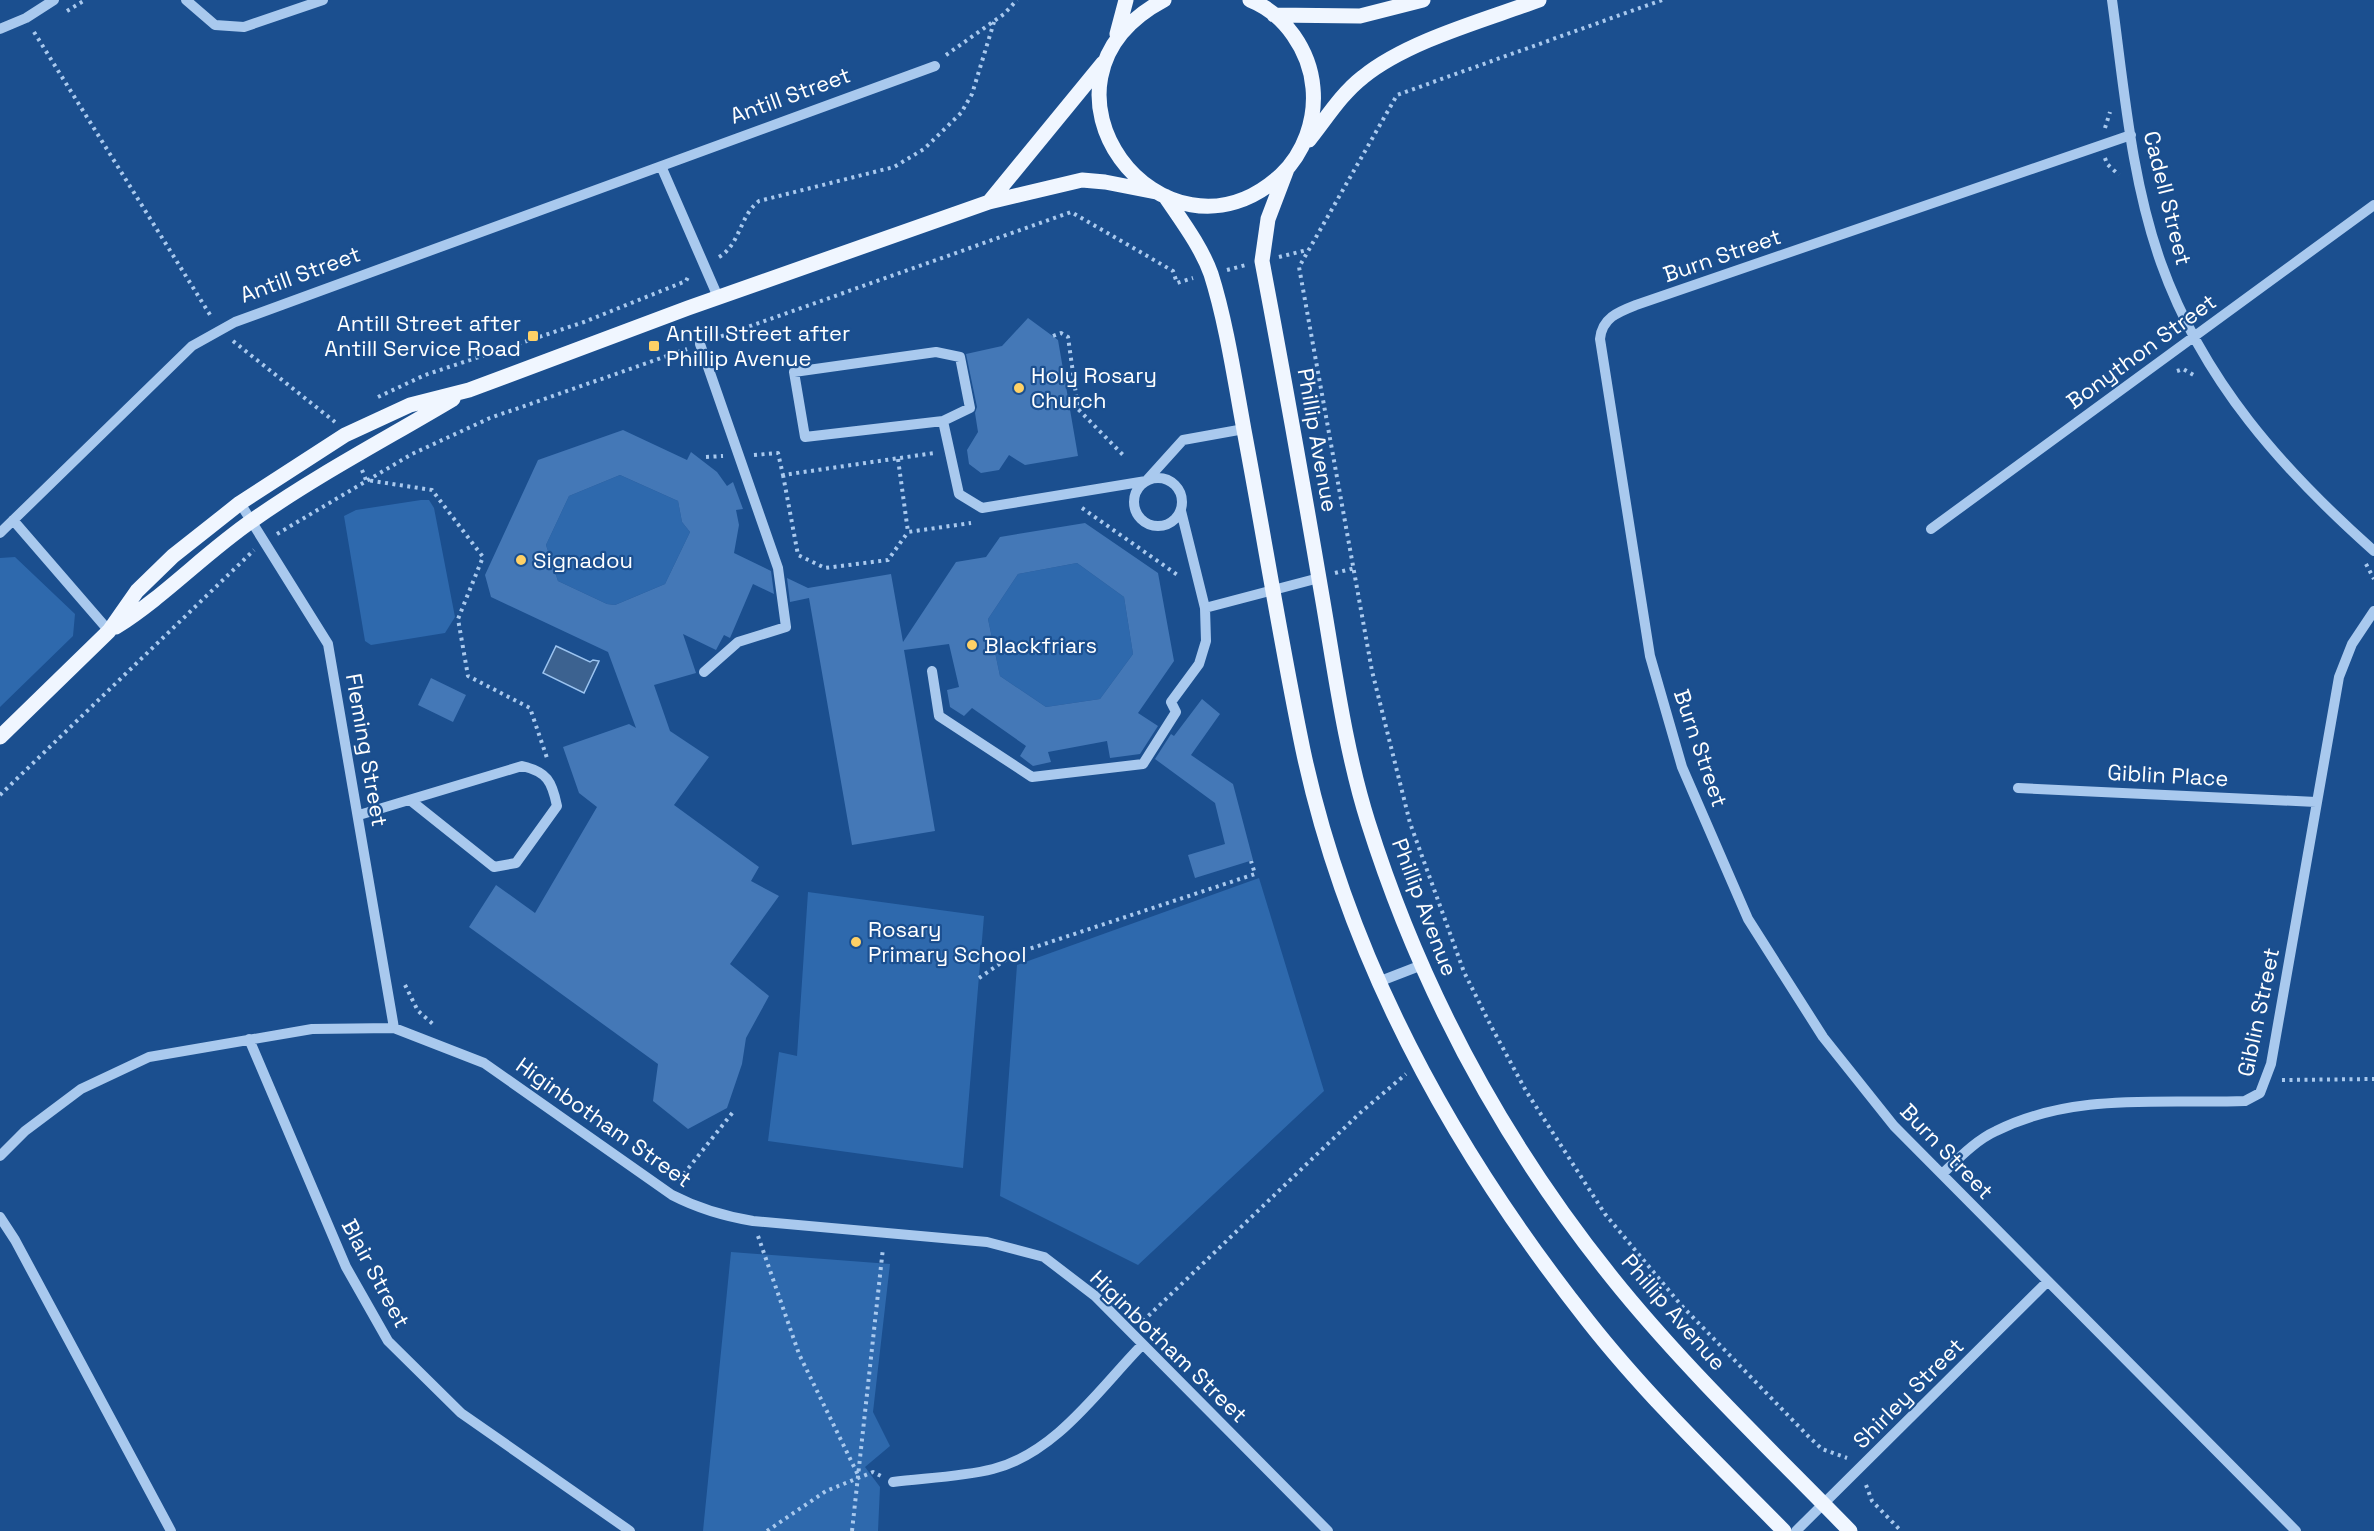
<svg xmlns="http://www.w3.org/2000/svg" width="2374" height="1531" font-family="'Space Grotesk',sans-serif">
	<rect width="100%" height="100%" fill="#1b4f8f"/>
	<path fill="#2e69ad" d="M620,475L678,501L682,522L690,532L665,584L615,605L607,604L558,581L546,545L569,496Z
		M421,500H429L434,508L455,617L445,633L371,645L365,641L344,516L356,510Z
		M15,557L75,614L73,636L0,707V558Z
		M1077,563L1124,597L1133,654L1100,699L1046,707L1000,676L988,619L1018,574Z
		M1259,878L1324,1091L1138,1265L1000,1196L1017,965Z
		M808,892L984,916L963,1168L768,1141L779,1052L797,1056Z
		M731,1252L890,1264L873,1412L890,1446L865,1467L880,1487L878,1531H703Z"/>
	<path fill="#3c6290" stroke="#9cc4f0" stroke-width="1.5" d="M556,646L590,662L593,660L599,661L584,693L543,673Z"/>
	<path fill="#4478b7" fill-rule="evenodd" d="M1028,318L1058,340L1078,456L1025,465L1009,455L999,470L981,473L969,464L967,450L978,432L975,413L977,407L966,354L1002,346Z
		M623,430L687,460L691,452L717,472L727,486L733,482L743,509L736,510L739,525L734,553L771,571L774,594L753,584L730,638L724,635L716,650L683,634L696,673L654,685L670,731L709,757L674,805L759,867L751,881L779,896L730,964L769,996L746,1038L742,1064L727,1108L688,1129L653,1101L658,1064L469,927L496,885L535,913L597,807L579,793L563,747L629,724L636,728L608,652L491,597L485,575L538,460ZM620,475L678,501L682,522L690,532L665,584L615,605L607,604L558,581L546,545L569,496Z
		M1085,523L1158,573L1174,661L1138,713L1158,726L1140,754L1110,758L1107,741L1048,752L1051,762L1033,766L1020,756L1026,746L972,708L964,716L950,707L947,690L959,687L949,644L904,650L935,831L852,845L809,598L790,602L787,578L808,588L891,574L903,642L956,562L986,557L1000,537ZM1077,563L1124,597L1133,654L1100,699L1046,707L1000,676L988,619L1018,574Z
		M431,678L466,695L453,722L418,705Z
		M1202,699L1220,714L1191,755L1233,784L1253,860L1195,878L1188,855L1225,844L1215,803L1155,759L1171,734L1174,736Z"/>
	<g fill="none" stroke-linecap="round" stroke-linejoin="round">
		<path stroke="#a9c9ee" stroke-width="4" stroke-dasharray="3 4.5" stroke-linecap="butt" d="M1662,0L1397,95L1299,267L1372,671L1410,823L1464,972L1491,1026L1526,1091L1605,1214L1681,1305L1809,1437L1822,1449L1847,1458
			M67,11L85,0
			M34,32L212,318
			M946,55L1004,14L1017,0
			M2105,128L2110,112
			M2105,158L2107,164L2119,175
			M719,257C740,245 740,215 759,201L894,167L924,149L961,113L972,94L994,22
			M1279,257L1307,250
			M1227,270L1246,265
			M1053,336L1061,333L1068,337L1078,409L1125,457
			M714,339L1071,212L1173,271L1177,283L1193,278
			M233,341L335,422
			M2177,371L2183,369L2197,377
			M378,397L425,375L584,322L686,281L689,275
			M754,455L778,453L783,475L934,453
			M706,457L723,456
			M898,459L908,532L971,523
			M362,470L366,480L432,490L483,557L458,619L468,676L530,708L547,758
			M783,475L798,555L825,568L888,560L908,532
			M1082,508L1179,576
			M277,534L412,454L490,418L687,349
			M2366,564L2374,579
			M1335,573L1355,568
			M0,795L254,550
			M979,978L1014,954L1255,874L1251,861
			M405,985L418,1011L433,1024
			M2282,1080L2374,1079
			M679,1180L733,1112
			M758,1236L799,1354L858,1475
			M1143,1321L1360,1113L1406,1074
			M1866,1485L1872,1501L1901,1531
			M767,1531L826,1491L873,1472L881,1476
			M852,1531L883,1248"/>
		<path stroke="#a9c9ee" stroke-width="10" d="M186,0L215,25L244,27L323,0
			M2112,0C2124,87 2131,179 2161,263C2203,381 2282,469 2374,551
			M0,29L26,18L54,0
			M2131,135L1636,305C1618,312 1602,318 1600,339L1650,656L1682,767L1748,919L1823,1037L1894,1126L2296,1531
			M661,166L718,297
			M700,344L778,568L786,627L738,642L704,672
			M943,421L805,437L794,372L936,352L960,357L970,408L943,421L959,494L982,508L1146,481L1183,440L1244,429
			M1134 502a24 24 0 1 1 48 0a24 24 0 1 1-48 0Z
			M240,503L328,644L394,1028
			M1181,511L1205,608L1319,578
			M13,520L109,631
			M1931,529L2374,205
			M0,533L192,346L235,322L935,66
			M932,671L939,716L1032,777L1143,764L1176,712L1171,702L1199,664L1206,641L1205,608
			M2018,788L2316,802
			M359,815L522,766C547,772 552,781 557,806L516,863L494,867L410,800
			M1378,982L1422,965
			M249,1039L346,1267L388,1341L461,1413L630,1531
			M0,1156L25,1131L81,1089L149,1057L312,1029L394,1028L484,1063L672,1195C699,1209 723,1216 753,1221L987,1242L1044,1257L1095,1296L1328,1531
			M1942,1174C1958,1159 1976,1140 1996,1131C2074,1092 2161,1104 2245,1101L2260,1093L2271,1064L2339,677L2352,644L2374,611
			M0,1217L15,1240L171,1531
			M893,1482C925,1478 961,1477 993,1469C1056,1453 1099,1389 1142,1345
			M1796,1531L2047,1282"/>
		<path stroke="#f0f6ff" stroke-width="15" d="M1164,0C1010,82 1163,283 1281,175C1304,153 1316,120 1313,88C1310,51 1285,14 1250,0
			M1274,15L1360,16L1423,0
			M1117,34L1126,0
			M1309,140C1326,119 1341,94 1363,77C1407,41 1485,20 1539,0
			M1287,169L1268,219L1262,261C1283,372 1303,484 1322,596C1335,671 1345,749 1368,822C1422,993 1508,1151 1622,1290C1692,1375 1773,1452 1850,1531
			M1165,196C1181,220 1201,246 1211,274C1226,321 1235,381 1244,430C1264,536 1281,644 1303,750C1348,961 1455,1153 1588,1321C1647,1396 1717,1463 1784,1531
			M989,202L1103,63
			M116,627C165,596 205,553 253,520C317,475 386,439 453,399
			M0,737L109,631L137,591L173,556L240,503L345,435L410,405L469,390L688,308L989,202L1082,180L1105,182L1156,192"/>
	</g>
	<g fill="#ffd166" stroke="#1b4f8f" stroke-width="2">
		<rect x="527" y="330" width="12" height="12" rx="3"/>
		<rect x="648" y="340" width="12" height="12" rx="3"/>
		<circle cx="1019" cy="388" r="6"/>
		<circle cx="521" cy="560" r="6"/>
		<circle cx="972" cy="645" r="6"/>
		<circle cx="856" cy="942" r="6"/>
	</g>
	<g text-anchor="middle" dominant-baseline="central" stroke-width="4.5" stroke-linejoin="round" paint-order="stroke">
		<g font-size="22" fill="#fff" stroke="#1b4f8f">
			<text transform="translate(790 95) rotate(-20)">Antill Street</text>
			<text transform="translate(2168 198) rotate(76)">Cadell Street</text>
			<text transform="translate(1722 255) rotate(-19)">Burn Street</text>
			<text transform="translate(300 274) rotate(-20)">Antill Street</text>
			<text transform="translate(2141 351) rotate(-36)">Bonython Street</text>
			<text transform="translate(1318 440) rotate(80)">Phillip Avenue</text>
			<text transform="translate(1701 748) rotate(71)">Burn Street</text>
			<text transform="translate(367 750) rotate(80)">Fleming Street</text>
			<text transform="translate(2168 775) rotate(3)">Giblin Place</text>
			<text transform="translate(1425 907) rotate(69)">Phillip Avenue</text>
			<text transform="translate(2258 1012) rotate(-78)">Giblin Street</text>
			<text transform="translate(604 1122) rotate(35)">Higinbotham Street</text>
			<text transform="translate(1947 1151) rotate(46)">Burn Street</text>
			<text transform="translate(376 1273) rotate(62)">Blair Street</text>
			<text transform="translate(1674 1312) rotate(49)">Phillip Avenue</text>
			<text transform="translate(1169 1346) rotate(44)">Higinbotham Street</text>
			<text transform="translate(1908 1393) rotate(-45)">Shirley Street</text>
		</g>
		<g font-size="22" fill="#fff" stroke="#1b4f8f" text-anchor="start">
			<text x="521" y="323" text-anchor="end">Antill Street after<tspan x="521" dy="25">Antill Service Road</tspan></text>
			<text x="666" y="333">Antill Street after<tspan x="666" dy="25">Phillip Avenue</tspan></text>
			<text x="1031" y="375">Holy Rosary<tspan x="1031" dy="25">Church</tspan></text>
			<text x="533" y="560">Signadou</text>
			<text x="984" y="645">Blackfriars</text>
			<text x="868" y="929">Rosary<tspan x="868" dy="25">Primary School</tspan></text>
		</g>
	</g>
</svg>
